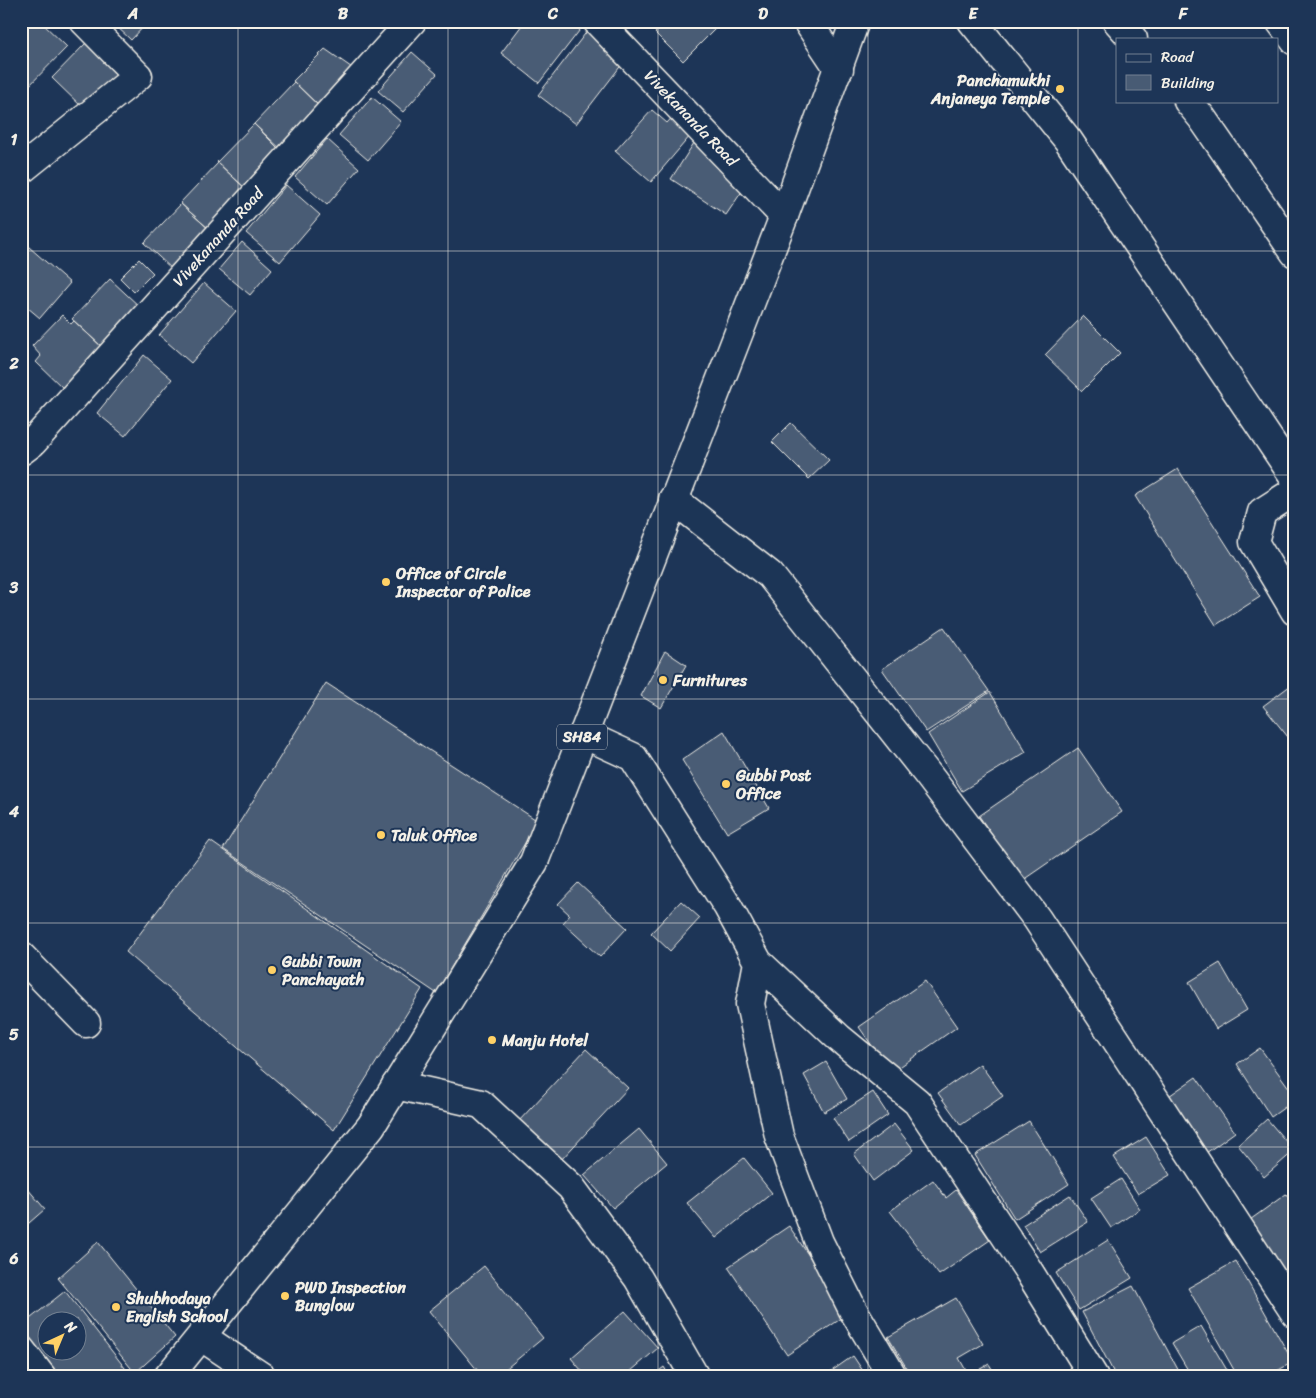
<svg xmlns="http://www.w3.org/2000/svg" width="1316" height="1398" font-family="Sriracha,sans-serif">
	<rect width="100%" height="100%" fill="#1d3557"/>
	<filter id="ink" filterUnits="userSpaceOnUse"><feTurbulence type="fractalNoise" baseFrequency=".02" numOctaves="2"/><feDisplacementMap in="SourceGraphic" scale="10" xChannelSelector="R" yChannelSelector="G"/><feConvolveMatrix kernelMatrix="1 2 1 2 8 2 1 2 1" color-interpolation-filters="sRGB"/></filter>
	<g filter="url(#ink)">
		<path fill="#485b74" stroke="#f4f1e8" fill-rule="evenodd" d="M21,21H40L67,47L21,94Z
			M116,21H149L131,40L114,24Z
			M525,21L586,22L539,83L501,53Z
			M666,21H723L683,61L655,33Z
			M588,30L626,59L576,124L538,95Z
			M86,43L119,75L85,110L52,78Z
			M325,49L358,72L323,110L293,81Z
			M412,52L437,74L403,112L378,91Z
			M294,82L323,110L284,152L254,124Z
			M372,97L401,122L368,160L339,135Z
			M652,110L667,123L677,112L696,129L651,182L615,151Z
			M254,124L283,153L247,190L217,162Z
			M701,132L757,169L726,215L671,179Z
			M327,139L359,168L327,205L295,177Z
			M218,163L247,190L210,230L180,203Z
			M286,185L320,215L280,262L246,233Z
			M181,204L210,230L173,270L144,243Z
			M21,240L70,283L40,318L21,302Z
			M242,242L272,269L250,295L219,269Z
			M139,259L153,273L134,292L120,278Z
			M110,279L141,308L103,348L72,319Z
			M204,283L236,311L191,363L159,335Z
			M62,315L71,324L74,321L103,348L64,389L36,362L41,356L32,346Z
			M1083,316L1120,353L1082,391L1045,355Z
			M144,355L172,379L125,436L97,413Z
			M791,423L829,460L809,479L772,442Z
			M1178,469L1260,597L1216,625L1135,496Z
			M944,627L989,691L926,732L882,669Z
			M665,651L686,665L661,708L641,696Z
			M1295,682V732L1288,737L1263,706Z
			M326,683L538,821L436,993L223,849Z
			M990,692L1026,752L962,791L928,734Z
			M724,731L769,808L727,833L682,760Z
			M1078,748L1122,812L1023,880L979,816Z
			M210,841L422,989L334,1130L126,952Z
			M578,883L627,928L600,957L563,923L570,915L558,904Z
			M681,901L700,918L670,951L651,933Z
			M1220,963L1247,1010L1216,1029L1189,982Z
			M925,981L957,1027L891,1073L859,1027Z
			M1260,1048L1295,1096V1100L1271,1117L1237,1064Z
			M586,1049L628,1088L560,1161L518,1122Z
			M826,1062L847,1099L824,1112L804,1075Z
			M980,1064L1003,1096L961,1125L938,1093Z
			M1196,1077L1235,1132L1206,1153L1166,1098Z
			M873,1092L888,1115L849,1142L833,1118Z
			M1267,1119L1294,1151L1264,1177L1238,1145Z
			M1029,1121L1069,1184L1015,1219L975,1155Z
			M894,1124L914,1150L873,1181L854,1154Z
			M639,1129L667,1163L613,1208L584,1175Z
			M1146,1137L1170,1175L1138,1194L1114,1157Z
			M744,1158L772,1193L716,1238L687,1203Z
			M1121,1179L1140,1209L1111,1228L1091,1198Z
			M933,1180L946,1198L956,1190L990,1240L939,1275L890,1211Z
			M21,1181L45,1209L21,1230Z
			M1286,1194L1295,1206V1286L1247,1222Z
			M1070,1195L1088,1222L1040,1252L1023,1225Z
			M789,1226L848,1314L787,1355L728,1267Z
			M1108,1240L1132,1278L1079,1310L1056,1273Z
			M98,1242L175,1337L135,1373L58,1278Z
			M1236,1261L1293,1362L1266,1377H1238L1188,1288Z
			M484,1266L543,1338L496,1377H483L429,1311Z
			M1133,1286L1182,1377H1116L1082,1312Z
			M65,1291L132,1377H48L21,1343V1326ZM48,1320H78V1350H48Z
			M956,1298L983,1344L959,1358L968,1374L963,1377H912L888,1337Z
			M625,1311L658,1348L624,1377H587L571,1358Z
			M1201,1326L1231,1377H1192L1172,1343Z
			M853,1356L867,1377H823Z
			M989,1364L997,1377H966Z
			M664,1367L670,1377H651Z"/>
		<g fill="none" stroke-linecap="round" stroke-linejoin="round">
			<g stroke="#f4f1e8" stroke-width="31">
				<path id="minor" d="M597,21L784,216
					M807,21L839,69
					M972,21L1068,140L1295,478
					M1117,21L1133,39
					M1280,21L1295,41
					M1188,101L1202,118L1295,253
					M21,170L138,76L84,21
					M21,451L33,442L412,21
					M1295,491L1262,512L1254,542L1295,611
					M673,499L770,575L929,776L1037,919L1295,1313
					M583,734L633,757L728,907L758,962L839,1038L917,1102L1028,1270L1094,1377
					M21,956L86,1023
					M758,962L750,1004L779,1136L819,1242L853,1310L893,1377
					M396,1085L481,1104L571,1187L638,1278L695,1377
					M202,1337L262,1377
					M21,1350L42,1377"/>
			</g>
			<g stroke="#f4f1e8" stroke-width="31">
				<path id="major" d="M168,1377L371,1126L534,862L784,216L855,21"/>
			</g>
			<use href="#minor" stroke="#1d3557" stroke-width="28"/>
			<use href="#major" stroke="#1d3557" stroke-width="28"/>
		</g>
	</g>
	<path fill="none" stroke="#f4f1e8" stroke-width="1" stroke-opacity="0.55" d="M238,21V1377M448,21V1377M658,21V1377M868,21V1377M1078,21V1377M21,251H1295M21,475H1295M21,699H1295M21,923H1295M21,1147H1295"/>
	<g fill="#ffd166" stroke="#1d3557" stroke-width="2">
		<circle cx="1060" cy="89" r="5"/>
		<circle cx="386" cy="582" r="5"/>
		<circle cx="663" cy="680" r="5"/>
		<circle cx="726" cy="784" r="5"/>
		<circle cx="381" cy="835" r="5"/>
		<circle cx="272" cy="970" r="5"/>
		<circle cx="492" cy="1040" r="5"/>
		<circle cx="285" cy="1296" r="5"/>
		<circle cx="116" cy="1307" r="5"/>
	</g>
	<g text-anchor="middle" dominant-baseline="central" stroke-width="4" stroke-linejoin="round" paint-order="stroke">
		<rect fill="#1d3557" stroke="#b4b9bc" stroke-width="1" x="557" y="724.5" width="50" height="25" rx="4"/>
		<g font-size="15" font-weight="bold" fill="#f4f1e8">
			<text x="582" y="737">SH84</text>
		</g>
		<g font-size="16" font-weight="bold" fill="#f4f1e8" stroke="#1d3557" text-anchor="start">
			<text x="1050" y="80" text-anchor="end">Panchamukhi<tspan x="1050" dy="18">Anjaneya Temple</tspan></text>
			<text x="396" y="573">Office of Circle<tspan x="396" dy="18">Inspector of Police</tspan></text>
			<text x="673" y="680">Furnitures</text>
			<text x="736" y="775">Gubbi Post<tspan x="736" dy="18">Office</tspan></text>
			<text x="391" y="835">Taluk Office</text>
			<text x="282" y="961">Gubbi Town<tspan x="282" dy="18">Panchayath</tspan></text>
			<text x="502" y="1040">Manju Hotel</text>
			<text x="295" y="1287">PWD Inspection<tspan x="295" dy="18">Bunglow</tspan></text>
			<text x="126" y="1298">Shubhodaya<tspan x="126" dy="18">English School</tspan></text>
		</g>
		<g font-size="16" fill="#f4f1e8" stroke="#1d3557">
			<text transform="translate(691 118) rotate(46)">Vivekananda Road</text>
			<text transform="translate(218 237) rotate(-48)">Vivekananda Road</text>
		</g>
	</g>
	<rect width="1316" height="1398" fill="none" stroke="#1d3557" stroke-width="55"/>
	<rect x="1116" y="38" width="162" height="65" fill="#1d3557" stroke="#738091"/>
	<rect x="1126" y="54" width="25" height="8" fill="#1d3557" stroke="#738091"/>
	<text x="1161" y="62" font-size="15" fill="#f4f1e8">Road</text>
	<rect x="1126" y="75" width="25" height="15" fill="#485b74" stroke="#738091"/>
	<text x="1161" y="88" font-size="15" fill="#f4f1e8">Building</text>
	<g transform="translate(62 1336) rotate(44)"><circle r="24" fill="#1d3557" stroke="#738091"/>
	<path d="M0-4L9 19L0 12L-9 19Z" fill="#ffd166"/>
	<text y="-8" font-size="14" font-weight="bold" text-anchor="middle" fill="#f4f1e8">N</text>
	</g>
	<rect x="28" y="28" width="1260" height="1342" fill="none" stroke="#f4f1e8" stroke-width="2"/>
	<g font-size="16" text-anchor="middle" font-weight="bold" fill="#f4f1e8">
		<text x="133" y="19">A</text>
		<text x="343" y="19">B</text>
		<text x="553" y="19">C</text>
		<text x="763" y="19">D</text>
		<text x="973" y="19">E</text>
		<text x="1183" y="19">F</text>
		<text x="14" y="145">1</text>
		<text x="14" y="369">2</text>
		<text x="14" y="593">3</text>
		<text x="14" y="817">4</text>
		<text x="14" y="1040">5</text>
		<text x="14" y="1264">6</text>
	</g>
</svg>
